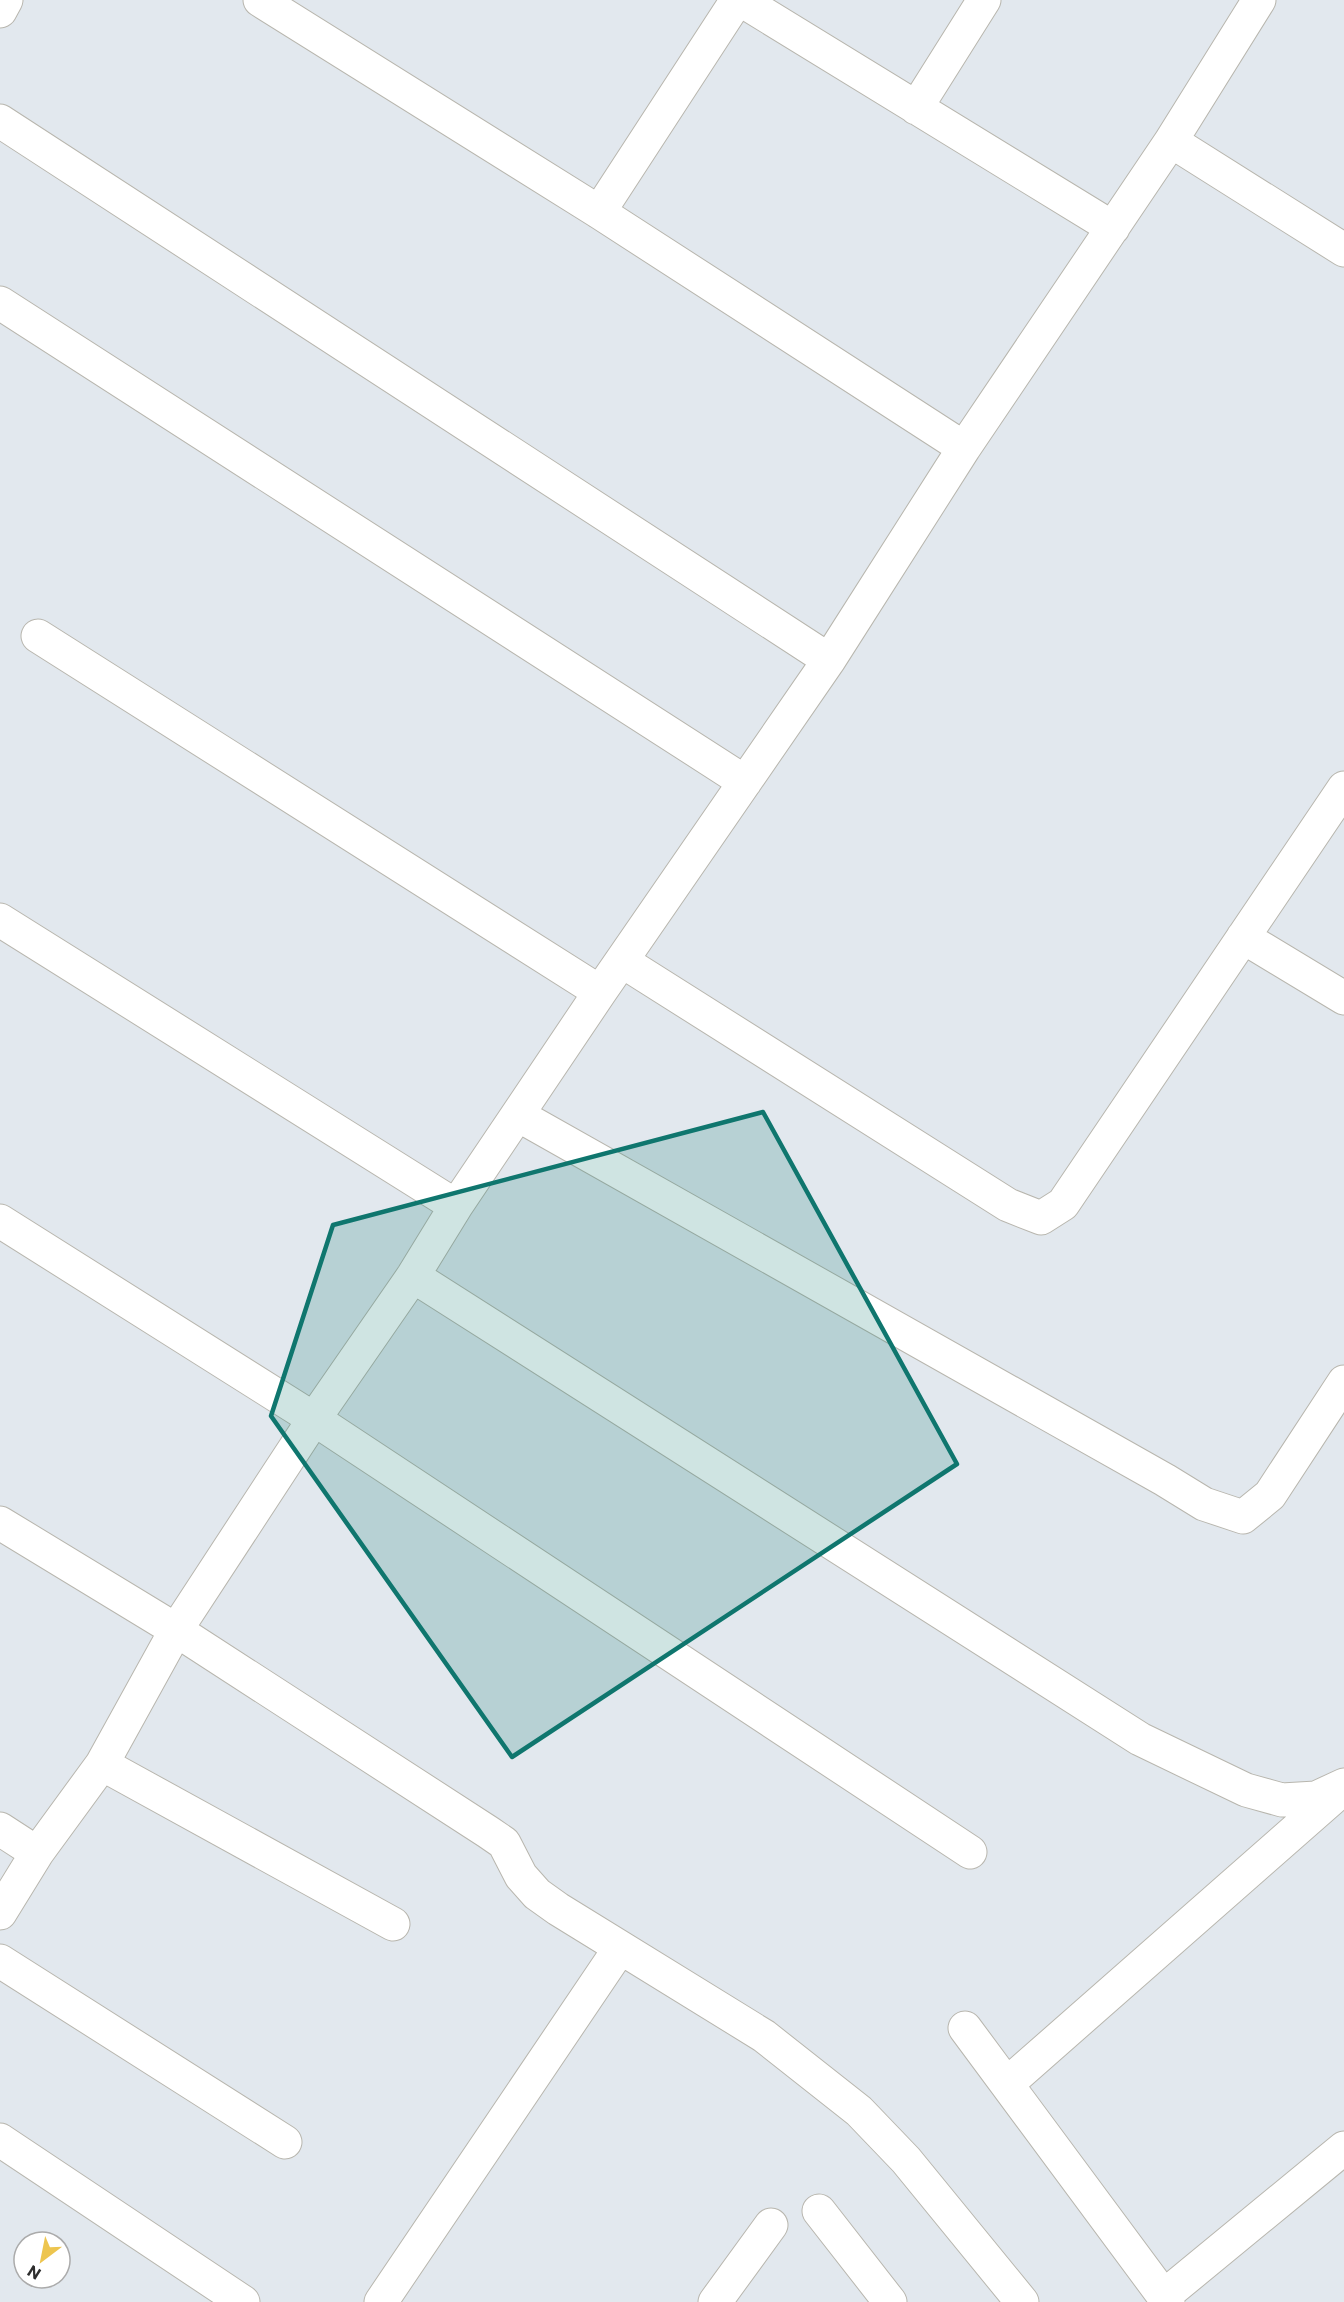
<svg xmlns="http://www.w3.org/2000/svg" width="1344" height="2302" font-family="Commissioner,sans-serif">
	<rect width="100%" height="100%" fill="#e2e8ee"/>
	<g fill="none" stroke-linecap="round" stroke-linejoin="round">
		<g stroke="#b8b6ae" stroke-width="35">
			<path id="street" d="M260,0L599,212L964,448
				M741,0L1113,228
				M0,11L6,0
				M916,108L984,0
				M0,121L829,660
				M1171,141L1344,250
				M599,212L737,0
				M0,303L745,782
				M38,636L600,992
				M0,920L456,1206
				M1243,937L1344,998
				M622,961L1008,1205L1041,1218L1063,1204L1344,788
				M518,1115L1165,1480L1204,1504L1243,1517L1270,1495L1344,1382
				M0,1221L314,1419L970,1852
				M413,1276L1140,1739L1246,1790L1282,1800L1316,1798L1344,1785
				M0,1523L176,1630L488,1832L504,1843L521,1876L537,1894L558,1909L764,2036L859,2111L906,2160L1022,2302
				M102,1764L393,1924
				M0,1829L37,1853
				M0,1913L37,1853L102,1764L176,1630L314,1419L413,1276L456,1206L600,992L829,660L964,448L1171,141L1259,0
				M0,1961L285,2142
				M965,2028L1168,2302
				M1007,2084L1338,1793
				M0,2140L243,2302
				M819,2211L890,2302
				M1164,2296L1344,2148
				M381,2302L620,1948
				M715,2302L771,2225"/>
		</g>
		<use href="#street" stroke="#fff" stroke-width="33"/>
	</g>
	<path fill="#0f766e" fill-opacity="0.2" stroke="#0f766e" stroke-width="4.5" stroke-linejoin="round" d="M763,1112L957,1464L512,1757L271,1416L333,1225Z"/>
	<g transform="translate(42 2260) rotate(212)"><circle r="28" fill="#ffffff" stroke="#ababab" stroke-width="1.5"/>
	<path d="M0-4.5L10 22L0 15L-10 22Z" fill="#edc54f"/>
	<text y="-9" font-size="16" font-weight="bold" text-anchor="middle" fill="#2e2e2e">N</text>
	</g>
</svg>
